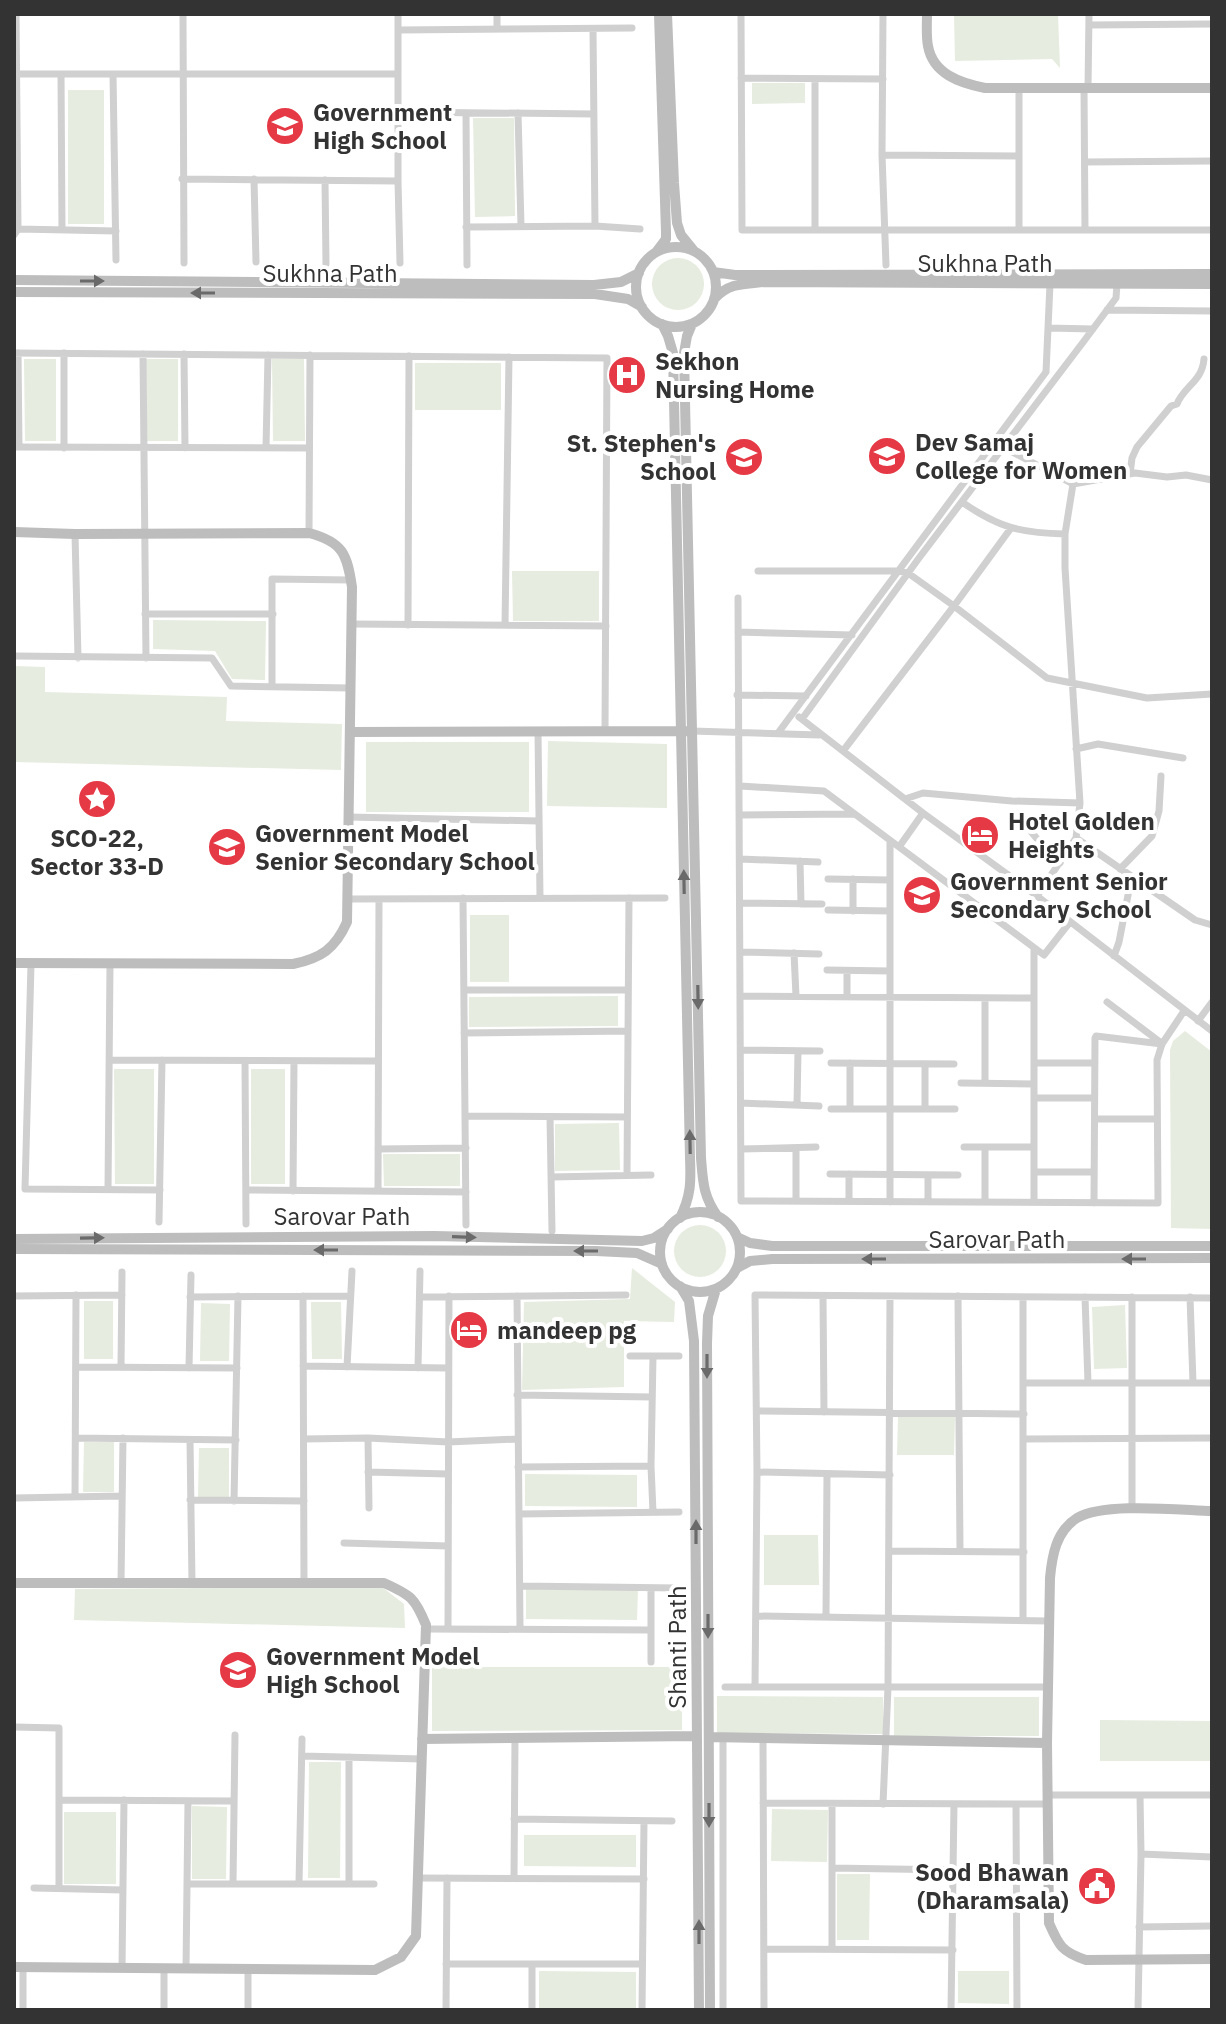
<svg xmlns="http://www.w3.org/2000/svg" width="1226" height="2024" font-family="'IBM Plex Sans',sans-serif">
	<rect width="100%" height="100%" fill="#fff"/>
	<path fill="#e6ecdf" d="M954,14H1058L1060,68L1052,59L955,61Z
		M752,83H805V103L752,104Z
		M68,90H104V224H68Z
		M473,118H514L515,216L475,217Z
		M652 284a26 26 0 1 1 52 0a26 26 0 1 1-52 0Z
		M24,359H56V441H25Z
		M146,359H178V441H147Z
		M272,359H304L305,441H273Z
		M415,363H501V410H415Z
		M512,571H599V621H513Z
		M153,620L266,621L265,680L232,679L215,651L153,649Z
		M14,666L45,667V692L227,697L226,721L342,724L341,770L14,762Z
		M548,741L667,744V808L547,806Z
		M366,742H529V812H366Z
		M470,915H509V982H470Z
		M618,996V1026L469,1027V997Z
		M1185,1031L1212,1052V1229L1171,1228L1170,1050L1173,1041Z
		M114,1069H154V1184H115Z
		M251,1069H285V1184H251Z
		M619,1123L620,1170L555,1171V1124Z
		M383,1154H460V1186H384Z
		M674 1251a26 26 0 1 1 52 0a26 26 0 1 1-52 0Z
		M632,1268L675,1302L674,1322L624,1321V1387L522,1390L524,1302L630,1299Z
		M84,1301H113V1359H84Z
		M311,1302H341L342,1359H312Z
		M201,1303L230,1304L229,1361H200Z
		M1125,1305L1127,1368L1094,1369L1092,1307Z
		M898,1417H955L954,1455H897Z
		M84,1442H114V1492H83Z
		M199,1448H229V1498L198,1497Z
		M525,1474L637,1475V1507L525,1506Z
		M764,1535H818L819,1585H764Z
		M382,1587L404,1604L405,1628L74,1620L75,1589Z
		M526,1587L638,1588L637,1620L526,1619Z
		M432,1667H682V1730L432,1731Z
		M717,1696L883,1697V1734L717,1733Z
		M894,1697H1039V1736H894Z
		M1100,1720L1212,1721V1761H1100Z
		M309,1762H341L340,1878H308Z
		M192,1806L227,1807L226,1879H192Z
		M772,1809L828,1810L827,1862L771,1861Z
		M64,1812H116V1884H64Z
		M524,1835H636V1867L524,1866Z
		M837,1874H870L869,1940H837Z
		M539,1971L636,1972V2010H539Z
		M958,1971H1009V2004L958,2003Z"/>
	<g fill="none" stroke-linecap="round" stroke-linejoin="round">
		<path stroke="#d0d0d0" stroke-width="7" d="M183,14L184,263
			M398,14V181L400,263
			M497,14V29
			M741,14L742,230H1212
			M883,14L882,155L886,265
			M1089,25L1212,24
			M593,29L595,226
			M399,30L632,28
			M16,74H398
			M61,74L62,230
			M113,74L116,260
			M741,78L883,79
			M1019,88V230
			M1084,88L1085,230
			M1088,88L1089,14
			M399,112L594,114
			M466,113L467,265
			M518,113L521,226
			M882,155L1019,156
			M1085,162L1212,161
			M182,179L398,181
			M254,179L256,262
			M325,180L326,264
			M466,227L595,226L640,229
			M18,229L116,231
			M815,230V79
			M14,235L18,229L16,14
			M1107,310L1212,311
			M1048,328L1093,329
			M14,353L607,358L605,731
			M18,353L19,447
			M64,353V448
			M143,354L146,658
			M184,354L185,448
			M14,447L309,448
			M1003,447L1073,484L1135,473L1167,477L1186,475L1212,480
			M266,448L268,355
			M1130,474L1132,458L1137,447L1171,406L1177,404C1184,386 1202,382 1204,359
			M962,502C999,528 1021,533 1065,534
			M309,533L310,355
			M75,534L78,658
			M758,571H899L908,573L954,606L1047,678L1147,698L1212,694
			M738,598L741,1201L1158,1203L1157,1060L1162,1044L1184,1011
			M145,614H273
			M352,624L606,626
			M408,625L409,356
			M505,625L509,357
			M738,632L852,635
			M14,656L212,658L231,686L351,688
			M272,687V579L351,580
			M737,695L806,696
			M799,717L923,813L1037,896L1212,1031
			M802,719L919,558L1084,341L1116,298L1117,284
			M692,731L819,735
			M538,732L540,898
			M778,733L1046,372L1050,284
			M1076,749L1098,744L1183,758
			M843,751L954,606L1011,528
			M740,786L824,791L1044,955L1070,922
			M905,799L923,793L1012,801L1080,803
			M740,815L854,814
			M348,817L538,821
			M1029,829L1042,845L1060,863
			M1076,838L1195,920L1212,925
			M899,847L923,813
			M740,859L818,862
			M800,861L801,904
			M1120,869L1152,836L1159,811L1161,776
			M828,879L890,880
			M1037,896L1076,838L1080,803L1065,568V534L1073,484
			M463,898L466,1225
			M348,899L665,898
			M740,903L822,904
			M828,910L890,911
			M853,911V879
			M740,952L819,954
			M794,953L796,996
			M1114,956L1119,942L1129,890L1134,878
			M31,964L25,1189L160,1190
			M827,970L890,971
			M847,971V997
			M464,990H628
			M741,996L1034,998
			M1107,1002L1160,1042
			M1198,1021L1212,1002
			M464,1033L628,1031
			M741,1050L820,1051
			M110,1060L378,1061
			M245,1061L246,1224
			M831,1063L954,1064
			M1034,1063H1095
			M961,1083L1034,1084
			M985,1083V998
			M1034,1098H1094
			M741,1103L819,1106
			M797,1105L798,1051
			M831,1109H955
			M850,1109V1063
			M925,1109V1064
			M465,1116L627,1117
			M550,1117L552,1231
			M1095,1119H1157
			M964,1147H1034
			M985,1147V1202
			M796,1148V1201
			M378,1149L466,1148
			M741,1149L816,1147
			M1034,1172H1094
			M830,1174L958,1175
			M627,1175L629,898
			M551,1177L651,1175
			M108,1189L110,965
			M246,1190L466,1192
			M293,1191L294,1061
			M378,1191L379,899
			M849,1201V1174
			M890,1202V842
			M928,1202V1175
			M1034,1202V949
			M1094,1203L1095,1038L1096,1036L1162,1044
			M159,1222L162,1060
			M14,1296L122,1295
			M303,1296L304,1583
			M517,1296L520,1628
			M823,1296L824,1412
			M958,1296L960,1551
			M190,1297L350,1296
			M420,1297L626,1295
			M1023,1297V1620
			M1085,1297L1088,1383
			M1132,1297V1509
			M1190,1297L1193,1383
			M630,1356H679
			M653,1356L651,1466L653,1512
			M303,1366L448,1368
			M76,1367L237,1368
			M121,1367L122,1272
			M347,1367L352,1271
			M189,1368L191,1275
			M418,1368L420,1271
			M1024,1383H1212
			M517,1395L652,1397
			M757,1411L1024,1414
			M76,1438L236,1440
			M368,1438L369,1508
			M304,1439L368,1438L448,1442L518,1439
			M1024,1439L1212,1438
			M190,1440L192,1583
			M518,1467L651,1466
			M368,1472L448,1474
			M757,1472L890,1475
			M75,1497L76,1295
			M14,1498L122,1496
			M190,1500L304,1501
			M234,1501L238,1296
			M519,1514L679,1512
			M344,1543L448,1546
			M889,1551L1024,1552
			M121,1583L123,1438
			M520,1586L678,1588
			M651,1588V1662
			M756,1616L1049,1621
			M826,1617L827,1474
			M426,1629L650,1630
			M448,1629L449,1296
			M725,1687H1048
			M755,1687L757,1472L755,1295L1212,1298
			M14,1727L59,1728V1888
			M723,1737V2010
			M763,1738L764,2010
			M302,1756L422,1759
			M1048,1795H1212
			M60,1800L234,1801
			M763,1803L1048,1804
			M883,1804L888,1687L890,1296
			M1016,1804L1017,2010
			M514,1819L672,1821
			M1141,1854L1212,1857
			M832,1868L954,1870
			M418,1878L644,1879
			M514,1878L515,1738
			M187,1884H374
			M233,1884L235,1735
			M299,1884L302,1739
			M349,1884V1757
			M34,1888L123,1890
			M1139,1927L1212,1926
			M764,1949L953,1950
			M832,1949V1804
			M446,1964H642
			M122,1968L124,1800
			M186,1969L188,1801
			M23,2010V1967
			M164,2010V1969
			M248,2010V1969
			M446,2010L447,1878
			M532,2010V1964
			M642,2010L644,1821
			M951,2010L954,1804
			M1138,2010L1141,1854L1140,1795"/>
		<path stroke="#bdbdbd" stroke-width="10" d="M667,14L674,183L677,223L681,235L694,251
			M927,14C927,24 926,36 928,46C933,74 960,83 985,88H1212
			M636 287a40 40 0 1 1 80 0a40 40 0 1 1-80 0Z
			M657,251L666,239V232L659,14
			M713,272L735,275L1212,274
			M14,280L594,285L621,282L639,273
			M14,292L595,294L628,299L642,307
			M714,299C729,283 743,284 764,282L1212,284
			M662,324L668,336L673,353L690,1158C691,1182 691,1196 680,1218
			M692,324L687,336L684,353L701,1158C703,1182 703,1196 718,1217
			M14,532L75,534L309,533C343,542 347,554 352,587L347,922C335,949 321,958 293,964L14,963
			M350,732L688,731
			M660 1252a40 40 0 1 1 80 0a40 40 0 1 1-80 0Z
			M737,1237L750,1243L772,1246H1212
			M14,1239L434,1236L642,1241L654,1238L668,1229
			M14,1249L596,1251L637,1253L662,1264
			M737,1268L750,1261L772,1259L1212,1258
			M680,1286L689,1301L694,1341L699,2010
			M1212,1511C1179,1510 1104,1502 1077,1518C1056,1531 1052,1556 1050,1578L1047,1743L1049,1923C1059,1946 1062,1952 1086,1960L1212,1959
			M14,1583H384C411,1595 415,1598 426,1625L416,1936L401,1957L375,1970L14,1967
			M709,1737L1047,1743
			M422,1739L697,1736
			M710,2010L707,1343L708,1316L716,1289"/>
	</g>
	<defs><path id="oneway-solid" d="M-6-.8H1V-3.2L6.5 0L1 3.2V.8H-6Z" transform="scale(2)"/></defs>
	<g fill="#6a6a6a">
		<use href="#oneway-solid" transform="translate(92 281)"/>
		<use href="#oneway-solid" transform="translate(203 293) rotate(-180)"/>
		<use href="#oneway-solid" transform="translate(684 882) rotate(-91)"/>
		<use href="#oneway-solid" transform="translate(698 997) rotate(89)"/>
		<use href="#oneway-solid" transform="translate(690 1142) rotate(-91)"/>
		<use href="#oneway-solid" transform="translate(464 1237) rotate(2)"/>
		<use href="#oneway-solid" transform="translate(92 1238) rotate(-1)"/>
		<use href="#oneway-solid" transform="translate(326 1250) rotate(-180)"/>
		<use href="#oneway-solid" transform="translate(586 1251) rotate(-180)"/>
		<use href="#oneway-solid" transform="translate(874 1259) rotate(180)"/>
		<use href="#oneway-solid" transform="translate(1134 1259) rotate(180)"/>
		<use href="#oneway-solid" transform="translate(707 1366) rotate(90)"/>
		<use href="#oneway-solid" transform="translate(696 1532) rotate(-90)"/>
		<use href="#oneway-solid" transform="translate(708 1626) rotate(90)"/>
		<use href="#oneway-solid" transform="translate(709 1815) rotate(90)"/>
		<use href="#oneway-solid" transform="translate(699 1932) rotate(-90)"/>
	</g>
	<defs>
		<g id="school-disc" transform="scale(2)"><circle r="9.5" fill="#e63946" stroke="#fff"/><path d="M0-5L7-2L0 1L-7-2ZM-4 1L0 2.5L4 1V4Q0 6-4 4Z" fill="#fff"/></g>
		<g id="hospital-disc" transform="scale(2)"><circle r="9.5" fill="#e63946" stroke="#fff"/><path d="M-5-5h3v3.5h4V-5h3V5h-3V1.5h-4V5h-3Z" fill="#fff"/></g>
		<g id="university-disc" transform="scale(2)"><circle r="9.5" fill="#e63946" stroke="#fff"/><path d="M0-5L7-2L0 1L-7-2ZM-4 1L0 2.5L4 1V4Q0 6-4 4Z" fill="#fff"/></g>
		<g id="sight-disc" transform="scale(2)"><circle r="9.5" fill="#e63946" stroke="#fff"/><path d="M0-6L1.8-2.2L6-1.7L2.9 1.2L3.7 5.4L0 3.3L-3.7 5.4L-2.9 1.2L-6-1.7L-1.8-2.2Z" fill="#fff"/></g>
		<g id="hotel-disc" transform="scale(2)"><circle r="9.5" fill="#e63946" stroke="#fff"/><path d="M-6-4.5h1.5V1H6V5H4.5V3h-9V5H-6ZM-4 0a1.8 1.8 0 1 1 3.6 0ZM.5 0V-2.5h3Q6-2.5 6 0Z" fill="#fff"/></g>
		<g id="civic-disc" transform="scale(2)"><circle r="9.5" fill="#e63946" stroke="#fff"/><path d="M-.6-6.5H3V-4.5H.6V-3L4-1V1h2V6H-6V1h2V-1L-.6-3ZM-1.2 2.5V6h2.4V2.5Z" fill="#fff"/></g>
	</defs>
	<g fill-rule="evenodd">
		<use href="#school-disc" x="285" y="126"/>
		<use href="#hospital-disc" x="627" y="375"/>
		<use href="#university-disc" x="887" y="456"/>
		<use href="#school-disc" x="744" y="457"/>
		<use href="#sight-disc" x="97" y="799"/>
		<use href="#hotel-disc" x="980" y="835"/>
		<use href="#school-disc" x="227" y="847"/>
		<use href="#school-disc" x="922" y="895"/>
		<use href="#hotel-disc" x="469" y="1330"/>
		<use href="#school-disc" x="238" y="1670"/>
		<use href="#civic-disc" x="1097" y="1886"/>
	</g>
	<g text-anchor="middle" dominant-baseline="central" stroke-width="8" stroke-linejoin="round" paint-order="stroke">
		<g font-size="24" font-weight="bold" fill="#333" stroke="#fff" text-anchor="start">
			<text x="313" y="112">Government<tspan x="313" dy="28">High School</tspan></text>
			<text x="655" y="361">Sekhon<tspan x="655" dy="28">Nursing Home</tspan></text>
			<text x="915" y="442">Dev Samaj<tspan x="915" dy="28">College for Women</tspan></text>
			<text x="716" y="443" text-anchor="end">St. Stephen's<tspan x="716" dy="28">School</tspan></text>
			<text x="1008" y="821">Hotel Golden<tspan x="1008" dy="28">Heights</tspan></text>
			<text x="255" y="833">Government Model<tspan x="255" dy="28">Senior Secondary School</tspan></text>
			<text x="97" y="838" text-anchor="middle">SCO-22,<tspan x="97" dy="28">Sector 33-D</tspan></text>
			<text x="950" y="881">Government Senior<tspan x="950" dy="28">Secondary School</tspan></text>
			<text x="497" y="1330">mandeep pg</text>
			<text x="266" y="1656">Government Model<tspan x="266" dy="28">High School</tspan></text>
			<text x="1069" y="1872" text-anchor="end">Sood Bhawan<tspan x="1069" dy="28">(Dharamsala)</tspan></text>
		</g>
		<g font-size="24" fill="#333" stroke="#fff">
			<text x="985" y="263">Sukhna Path</text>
			<text x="330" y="273">Sukhna Path</text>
			<text x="342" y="1216">Sarovar Path</text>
			<text x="997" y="1239">Sarovar Path</text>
			<text transform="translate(677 1647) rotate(-90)">Shanti Path</text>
		</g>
	</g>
	<rect width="1226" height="2024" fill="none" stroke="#333333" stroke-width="32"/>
</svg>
